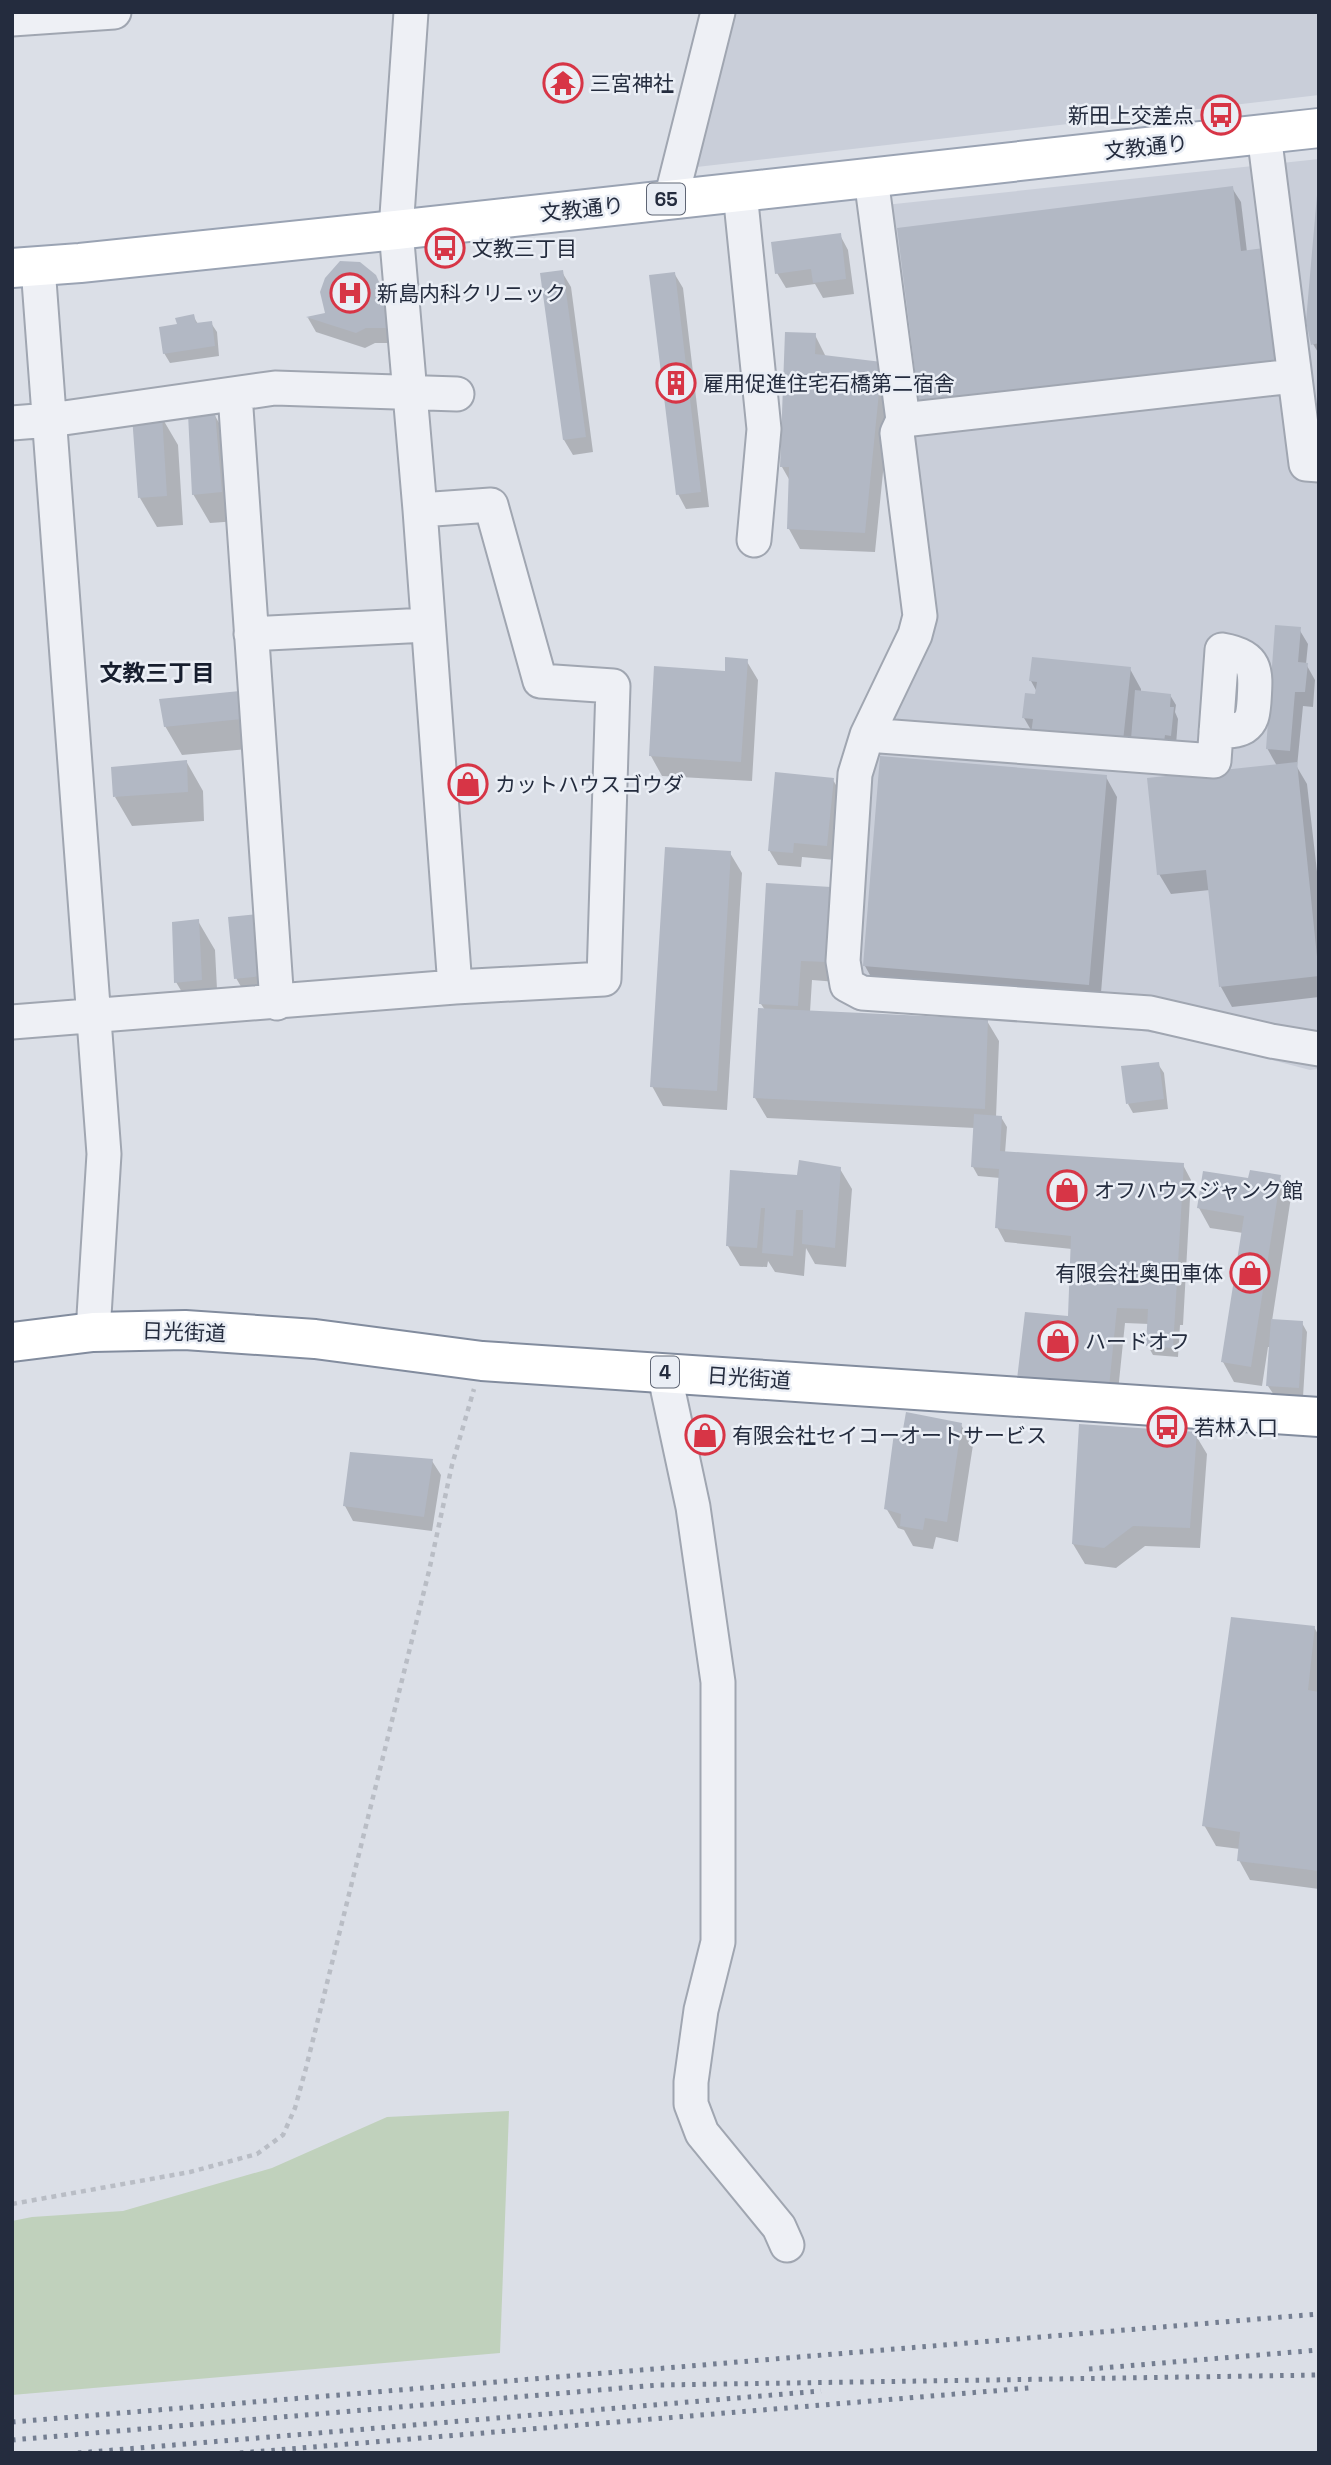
<svg xmlns="http://www.w3.org/2000/svg" width="1331" height="2465" font-family="'Space Grotesk','Noto Sans JP',sans-serif">
	<rect width="100%" height="100%" fill="#dbdfe7"/>
	<path fill="#c9ced9" d="M730,12H1319V95L688,168Z
		M1319,159V1069L1310,1070L1197,1040L1117,1027L868,1007L837,995L829,982L827,971L841,766L907,623L885,205Z"/>
	<path fill="#c0d1bc" d="M509,2111L500,2353L12,2395V2221L32,2217L123,2211L272,2168L387,2117Z"/>
	<path fill="#0003" d="M1232,188L1241,202L1247,252L930,424Z
		M1319,195V354L1313,344L1307,321Z
		M840,235L848,250L854,294L823,298L815,284L786,288L777,273Z
		M562,272L571,287L593,452L573,455L564,440Z
		M674,273L683,288L709,507L686,509L678,494Z
		M375,276L391,308L393,343H375L365,348L316,332L308,318L327,314Z
		M193,316L198,324L211,323L217,332L219,356L170,363L164,353L179,326Z
		M815,335L826,357L880,363L892,383L875,552L800,549L789,529L790,481L782,467Z
		M214,414L231,444L238,521L210,523L193,494Z
		M161,416L178,445L183,525L157,527L140,498Z
		M1299,629L1308,644L1306,664L1315,680L1313,707L1303,706L1297,767L1307,784L1319,889V997L1232,1007L1221,987L1210,890L1171,894L1159,874L1277,766L1267,748L1270,722L1251,721Z
		M746,660L758,680L752,781L662,776L651,756L726,672Z
		M1130,669L1141,689V693L1170,695L1176,705L1175,712L1178,719L1176,745L1045,754L1024,718L1037,696V692L1031,681Z
		M161,700L256,722L258,748L182,755L165,726Z
		M186,761L203,791L204,821L132,826L115,797Z
		M1106,777L1117,797L1100,1005L876,986L865,966Z
		M833,780L842,795L835,860L802,857L801,867L778,865L769,850Z
		M730,853L742,873L727,1110L663,1106L652,1086Z
		M830,889L842,909L837,982L812,980L810,1012L987,1021L999,1041L996,1117H1001L1007,1127L1005,1153L1183,1165L1191,1180L1183,1325H1180L1178,1357L1153,1355L1148,1346L1149,1324L1125,1323L1116,1411L1070,1318L1072,1249L1005,1242L997,1227L1000,1178L978,1176L973,1167L975,1128L767,1118L755,1098L765,1010L761,1004Z
		M230,918L278,1005L253,1007L236,978Z
		M198,921L215,950L218,1009L193,1011L176,982Z
		M1158,1064L1164,1073L1168,1109L1133,1113L1128,1104Z
		M840,1169L852,1189L846,1267L815,1264L806,1248L804,1276L775,1272L768,1261L767,1267L740,1266L728,1246L732,1172L798,1177Z
		M1279,1177L1291,1197L1272,1321L1302,1323L1307,1332L1303,1397L1274,1395L1268,1386L1271,1347H1268L1262,1386L1234,1382L1223,1362L1243,1233L1210,1228L1199,1208L1250,1180Z
		M961,1425L973,1445L958,1542L936,1537L933,1549L913,1546L904,1530L898,1528L886,1508L904,1437Z
		M1195,1434L1207,1454L1200,1548L1145,1546L1116,1568L1085,1564L1073,1544Z
		M432,1461L441,1475L432,1531L353,1521L345,1506Z
		M1314,1627L1319,1636V1889L1250,1880L1239,1860L1240,1849L1216,1846L1204,1825Z"/>
	<path fill="#b2b8c4" d="M1233,186L1241,251L1264,248L1279,365L920,410L897,228Z
		M1317,195H1319V343L1311,345L1306,321Z
		M841,233L846,279L813,283L811,269L775,274L771,242Z
		M340,261L360,262L376,275L383,291L386,328H366L356,333L306,317L325,313L320,292L325,278Z
		M563,270L586,437L563,440L540,273Z
		M675,272L701,492L676,495L649,275Z
		M194,314L196,323L212,321L215,346L163,354L159,327L177,324L175,318Z
		M785,332L816,333L815,354L882,362L865,533L787,529L789,467H780Z
		M215,412L222,492L192,495L188,414Z
		M162,414L167,496L138,498L132,416Z
		M1275,625L1301,627L1298,662L1308,663L1305,692H1295L1290,751L1266,749Z
		M725,657L748,659L741,762L649,756L654,666L725,671Z
		M1032,657L1131,667L1123,741L1031,734L1033,719L1022,718L1025,693L1035,694L1037,682L1029,681Z
		M1135,690L1171,694L1170,707H1174L1171,736L1165,735L1164,742L1131,739Z
		M240,691L242,719L164,727L159,699Z
		M880,756L1107,775L1089,985L863,966Z
		M187,760L188,792L113,797L111,767Z
		M1297,762L1319,976L1219,987L1206,870L1157,875L1147,778Z
		M775,772L834,778L827,846L794,843L793,853L768,851Z
		M665,847L731,851L717,1091L650,1087Z
		M766,883L831,887L827,962L801,961L798,1006L759,1004Z
		M258,914L262,976L234,979L228,917Z
		M199,919L202,980L174,983L172,922Z
		M758,1008L988,1019L985,1109L753,1098Z
		M1159,1062L1164,1099L1126,1104L1121,1066Z
		M974,1114L1002,1116L1000,1151L1184,1163L1173,1348L1146,1346L1148,1309L1117,1308L1108,1397L1015,1396L1025,1312L1068,1316L1071,1236L995,1228L999,1169L971,1167Z
		M799,1160L841,1167L835,1248L802,1244L803,1210H796L793,1256L762,1253L765,1208H761L757,1248L726,1246L730,1170L797,1175Z
		M1250,1170L1281,1175L1251,1367L1221,1362L1244,1216L1197,1208L1203,1171L1248,1178Z
		M1271,1319L1303,1321L1299,1388L1266,1386Z
		M906,1412L962,1423L947,1522L925,1518L923,1530L900,1526L901,1514L884,1509L894,1433L902,1435Z
		M1079,1424L1197,1432L1190,1528L1133,1526L1104,1548L1072,1544Z
		M350,1452L433,1459L424,1517L343,1506Z
		M1231,1617L1315,1626L1308,1690L1319,1692V1871L1237,1861L1240,1832L1202,1826Z"/>
	<g fill="none" stroke-linecap="round" stroke-linejoin="round">
		<g stroke="#a0a6b1" stroke-width="37">
			<path id="minor" d="M411,12L396,230L420,510L455,987
				M12,19L114,12
				M1264,134L1306,464L1319,465
				M871,178L903,420L897,433L920,616L915,635L867,735L855,774L843,961L847,985L862,993L1150,1013L1271,1041L1319,1049
				M740,192L764,429L754,540
				M671,199L718,12
				M38,267L104,1154L93,1332
				M235,394L277,1003
				M903,420L1294,376
				M12,423L50,420L275,388L457,394
				M251,634L427,625
				M867,735L1214,761L1222,650C1258,656 1256,671 1254,702C1253,712 1253,721 1244,727C1235,732 1226,731 1216,731
				M12,1022L455,987L604,979L613,686L540,681L491,505L420,510
				M664,1372L693,1507L718,1682V1942L701,2010L691,2082V2104L702,2133L779,2227L787,2245"/>
		</g>
		<g stroke="#9aa3b3" stroke-width="42">
			<path id="major" d="M12,268L80,263L396,230L1319,128"/>
		</g>
		<g stroke="#828c9e" stroke-width="42">
			<path id="highway" d="M12,1342L93,1332L185,1330L315,1339L482,1361L1319,1417"/>
		</g>
		<path stroke="#b9bdc5" stroke-width="4.5" stroke-dasharray="5 5" stroke-linecap="butt" d="M12,2204L190,2172L257,2154L283,2135L295,2108L306,2068L429,1571L452,1465L474,1389"/>
		<use href="#minor" stroke="#eef0f5" stroke-width="33"/>
		<use href="#major" stroke="#fff" stroke-width="38"/>
		<use href="#highway" stroke="#fff" stroke-width="38"/>
		<path stroke="#747e91" stroke-width="5" stroke-dasharray="3.5 7" stroke-linecap="butt" d="M1089,2369L1319,2350
			M12,2422L1319,2314
			M12,2440L658,2385L1319,2375
			M78,2453L821,2391
			M240,2453L1029,2388"/>
	</g>
	<defs>
		<g id="temple-ring" transform="scale(2.0125)"><circle r="9.5" fill="#eaeef5" stroke="#d73546" stroke-width="1.5"/><path d="M0-6L5-2H3V0L6.5 2.5H4V6H1.5V3h-3V6H-4V2.5H-6.5L-3 0V-2H-5Z" fill="#d73546"/></g>
		<g id="bus-ring" transform="scale(2.0125)"><circle r="9.5" fill="#eaeef5" stroke="#d73546" stroke-width="1.5"/><path d="M-5-6H5V4H4V6H2V4H-2V6H-4V4H-5ZM-3.5-4V0h7V-4ZM-3.5 1.2v1.5H-2V1.2ZM2 1.2v1.5H3.5V1.2Z" fill="#d73546"/></g>
		<g id="hospital-ring" transform="scale(2.0125)"><circle r="9.5" fill="#eaeef5" stroke="#d73546" stroke-width="1.5"/><path d="M-5-5h3v3.5h4V-5h3V5h-3V1.5h-4V5h-3Z" fill="#d73546"/></g>
		<g id="building-ring" transform="scale(2.0125)"><circle r="9.5" fill="#eaeef5" stroke="#d73546" stroke-width="1.5"/><path d="M-4-6H4V6H1V3H-1V6H-4ZM-2.5-4.3h1.7v1.8h-1.7ZM.8-4.3h1.7v1.8H.8ZM-2.5-1h1.7V.8h-1.7ZM.8-1h1.7V.8H.8Z" fill="#d73546"/></g>
		<g id="shop-ring" transform="scale(2.0125)"><circle r="9.5" fill="#eaeef5" stroke="#d73546" stroke-width="1.5"/><path d="M-5-2.5h2.3a2.7 3.5 0 0 1 5.4 0H5L5.5 6h-11ZM-1.5-2.5h3a1.5 2.3 0 0 0-3 0Z" fill="#d73546"/></g>
	</defs>
	<g fill-rule="evenodd">
		<use href="#temple-ring" x="563" y="83"/>
		<use href="#bus-ring" x="1221" y="115"/>
		<use href="#bus-ring" x="445" y="248"/>
		<use href="#hospital-ring" x="350" y="293"/>
		<use href="#building-ring" x="676" y="383"/>
		<use href="#shop-ring" x="468" y="784"/>
		<use href="#shop-ring" x="1067" y="1190"/>
		<use href="#shop-ring" x="1250" y="1273"/>
		<use href="#shop-ring" x="1058" y="1341"/>
		<use href="#bus-ring" x="1167" y="1427"/>
		<use href="#shop-ring" x="705" y="1435"/>
	</g>
	<g text-anchor="middle" dominant-baseline="central" stroke-width="5" stroke-linejoin="round" paint-order="stroke">
		<g fill="#eaeef5" stroke="#5f6675" stroke-width="2">
			<rect x="647" y="183.5" width="38" height="31" rx="5"/>
			<rect x="651" y="1356.5" width="28" height="31" rx="5"/>
		</g>
		<g font-size="19" font-weight="bold" fill="#242c3e">
			<text x="666" y="199">65</text>
			<text x="665" y="1372">4</text>
		</g>
		<g font-size="21" fill="#242c3e" stroke="#eaeef5" text-anchor="start">
			<text x="590" y="83">三宮神社</text>
			<text x="1194" y="115" text-anchor="end">新田上交差点</text>
			<text x="472" y="248">文教三丁目</text>
			<text x="377" y="293">新島内科クリニック</text>
			<text x="703" y="383">雇用促進住宅石橋第二宿舎</text>
			<text x="495" y="784">カットハウスゴウダ</text>
			<text x="1094" y="1190">オフハウスジャンク館</text>
			<text x="1223" y="1273" text-anchor="end">有限会社奥田車体</text>
			<text x="1085" y="1341">ハードオフ</text>
			<text x="1194" y="1427">若林入口</text>
			<text x="732" y="1435">有限会社セイコーオートサービス</text>
		</g>
		<g font-size="21" fill="#242c3e" stroke="#eaeef5">
			<text transform="translate(1146 147) rotate(-6)">文教通り</text>
			<text transform="translate(582 209) rotate(-6)">文教通り</text>
			<text transform="translate(184 1332) rotate(2)">日光街道</text>
			<text transform="translate(749 1378) rotate(4)">日光街道</text>
		</g>
		<g font-size="23" font-weight="bold" fill="#171e2e" stroke="#eaeef5">
			<text x="157" y="673">文教三丁目</text>
		</g>
	</g>
	<rect width="1331" height="2465" fill="none" stroke="#242c3e" stroke-width="28"/>
</svg>
